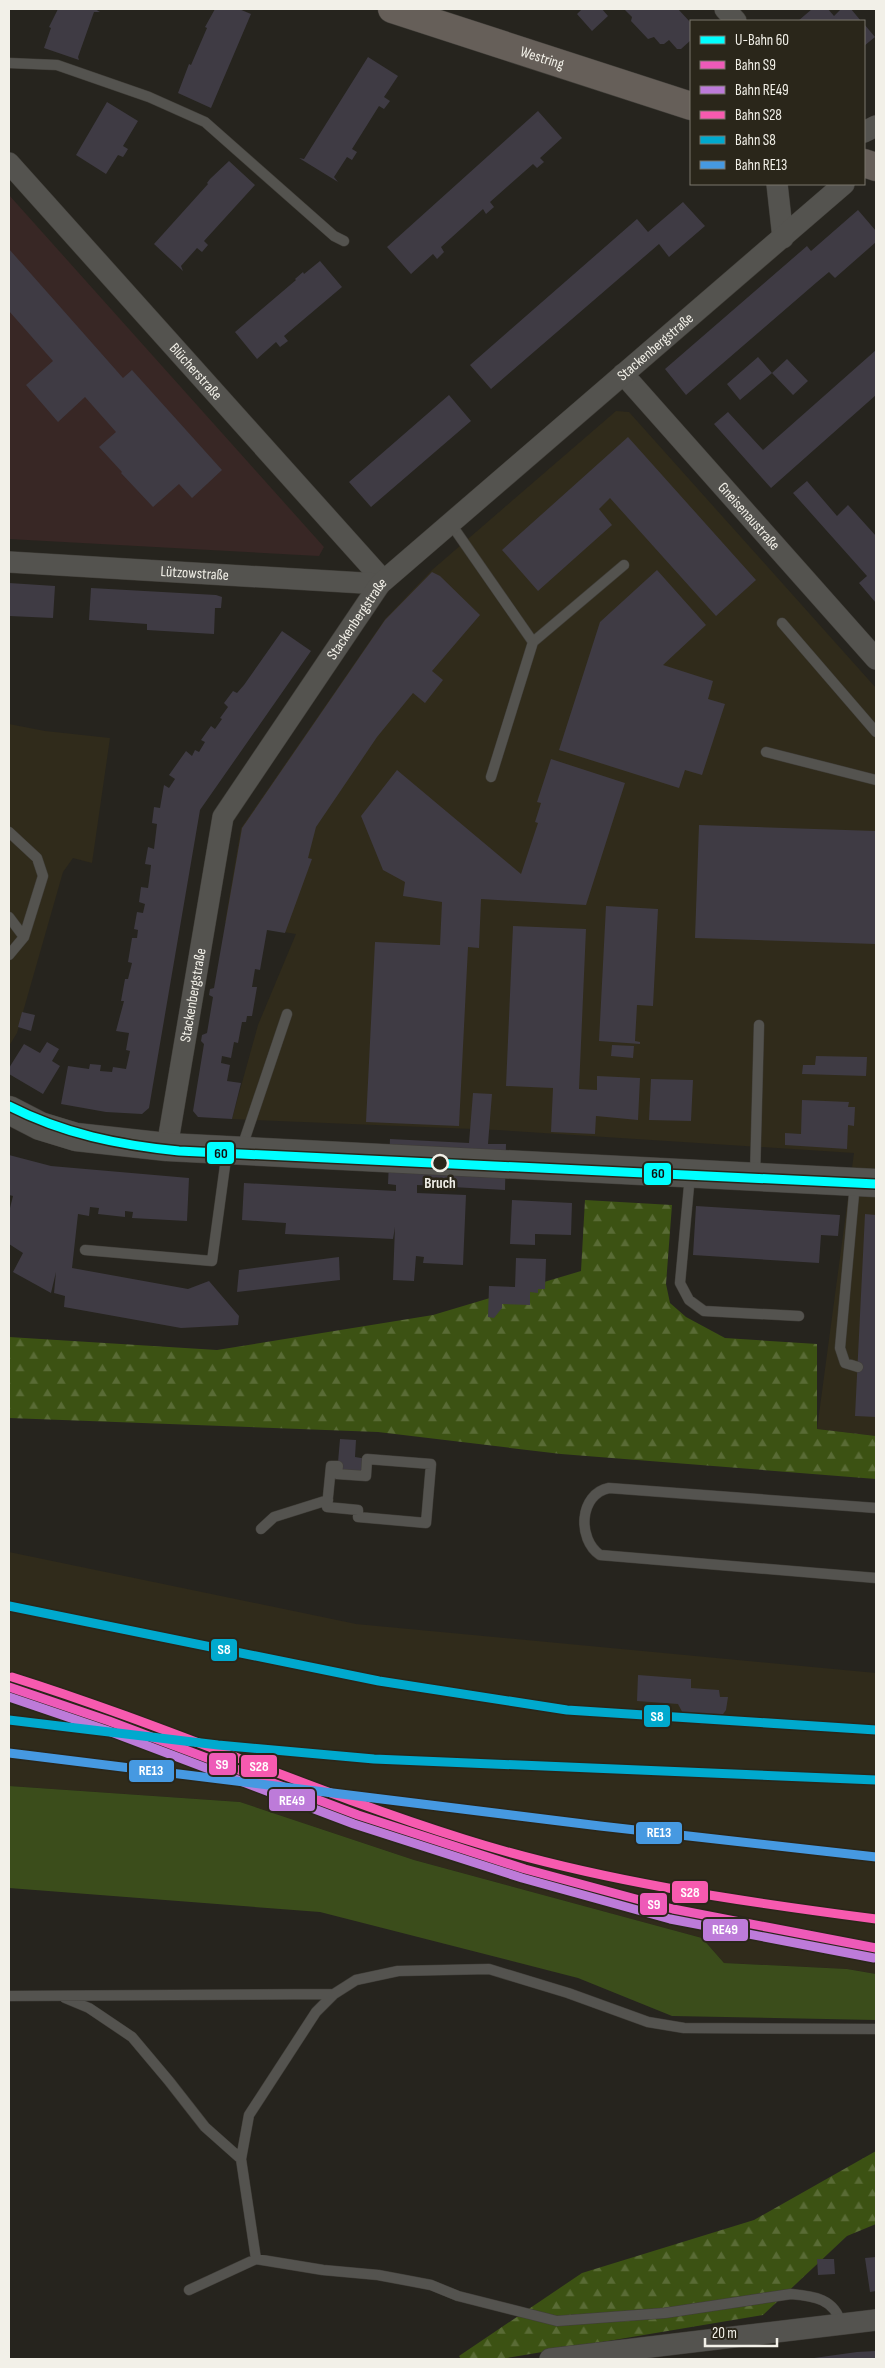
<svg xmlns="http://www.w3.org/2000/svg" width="885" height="2368" font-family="'Sofia Sans Condensed',sans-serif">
	<defs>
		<pattern id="forest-firs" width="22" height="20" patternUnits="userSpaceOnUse" patternTransform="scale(1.25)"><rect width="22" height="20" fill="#3c5213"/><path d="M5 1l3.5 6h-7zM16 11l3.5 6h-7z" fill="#596b35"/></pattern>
	</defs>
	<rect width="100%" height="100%" fill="#26241e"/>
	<path fill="#302b1b" d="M616,411L629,412L876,688V1436L817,1429L854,1153L497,1130L232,1119L258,1025L296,934L225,922L241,828L385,619L432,570Z
		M9,724L45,731L110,738L92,863L73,858L63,872L17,1033L9,1046Z
		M9,1552L356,1624L876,1673V1974L847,1969L724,1963L702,1938L414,1860L240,1802L9,1786Z"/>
	<path fill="#382725" d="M9,195L324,547L319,556L9,539Z"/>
	<path fill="#3b4d1b" d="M9,1786L240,1802L414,1860L702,1938L724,1963L847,1969L876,1974V2020L672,2016L578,1978L320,1912L9,1888Z"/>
	<path fill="url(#forest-firs)" d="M585,1200L672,1205L666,1284L670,1303L686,1317L725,1338L817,1344V1429L876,1436V1479L561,1454L378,1432L9,1418V1337L217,1350L433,1315L581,1271Z
		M876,2151V2224L847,2236L763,2315L501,2359H461L459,2356L582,2273L754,2220Z"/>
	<path fill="#3f3b44" d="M58,9H95L100,12H94L78,57L79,60L44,48L51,28L49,27Z
		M215,9H239L251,14L211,108L178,93L189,64L191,65L207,28L205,27Z
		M582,9H602L608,16L592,31L577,14Z
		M624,9H678L691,23V40L681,49H677L669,40L664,44H660L654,37L648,39L631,21L632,17Z
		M812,9H828L834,16L841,9H851L861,21H798Z
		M864,24L875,37L864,46Z
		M368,57L398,76L384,97L390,101L384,109L379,106L352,149L357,152L352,160L347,157L334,177L338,182L299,158L304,159Z
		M107,102L138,121L123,146L128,149L125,154L123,157L118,155L106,174L76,155Z
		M538,111L562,138L540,158L544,162L537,168L533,164L490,202L494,207L486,214L483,209L441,247L444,252L437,259L433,254L411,274L387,247Z
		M229,161L255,185L204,241L208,245L202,252L197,248L181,266L183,271L154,244L208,184L207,183L210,179Z
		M683,202L705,226L669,257L659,244L491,389L470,365L637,219L648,232Z
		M858,210L876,231V242L835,278L829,272L817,282L686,395L665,369L807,246L811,251Z
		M9,249L123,378L132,370L222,470L192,498L179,484L153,507L121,473L122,472L99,447L116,432L85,397L58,422L26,385L53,361L9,311Z
		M320,261L342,287L284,336L288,341L280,347L276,342L257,359L235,332L296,280L295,279L303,272L304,274Z
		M876,350V395L771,488L714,424L728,412L763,450Z
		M758,357L772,373L740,400L727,384Z
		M787,359L808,381L793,395L772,373Z
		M449,395L471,421L371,507L349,482Z
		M628,437L756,580L716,616L610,498L599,509L612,525L538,591L502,550Z
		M807,481L837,516L848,505L876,536V603L859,583L867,576L793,493Z
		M657,570L706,625L663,665L713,681L708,699L725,704L702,775L685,770L679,788L559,750L600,622Z
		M432,572L440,576L480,615L432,671L443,680L425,703L413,693L377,737L316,827L308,858L312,859L285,933L267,930L260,970L255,969L252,987H257L252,1016H247L246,1022H242L238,1043L234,1042L231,1058L222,1056L221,1063L230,1065L227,1081L241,1083L232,1119L198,1117L193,1111L204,1044L201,1041L202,1035L207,1033L213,997L209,995L210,989L214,988L242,828L385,620Z
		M9,583L55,586L53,618L9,616Z
		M91,588L216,595L222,597L221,608H215L214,634L147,630V624L89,620Z
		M282,631L311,651L200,810L149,1108L142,1114L106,1112L61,1104L68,1066L89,1069L90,1064L101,1065L100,1071L112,1072L113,1067L126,1069L130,1051L126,1050L129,1033L116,1031L124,1001H121L125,979H128L132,963L128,962L132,938H137L138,930L134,929L137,912L143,913L145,904L139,902L141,887L148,888L150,874L151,865L145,864L148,847L154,849L157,824L152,823L154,807L160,808L164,785L169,788L175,779L169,775L186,751L192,756L195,750L199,752L205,742L201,740L211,726L215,729L222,719L220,718L228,707L224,703L233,691L237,693L244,685Z
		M551,759L625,783L586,905L481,899L479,948L468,947L459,1126L366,1122L375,942L440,945L442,902L403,896L405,882L383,870L361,816L397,770L521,874L538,823L535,822L541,803L537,802Z
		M699,825L876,831V944L695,938Z
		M606,906L658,909L653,1006L637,1005L635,1041L640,1042V1044L599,1041Z
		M513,926L586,929L579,1089L597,1090V1076L640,1078L638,1120L596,1116L595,1134L551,1132L553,1088L506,1086Z
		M22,1012L35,1015L31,1031L18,1027Z
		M47,1042L59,1049L52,1061L60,1066L43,1094L9,1074V1068L24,1044L40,1053Z
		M612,1045L634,1046L633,1058L611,1056Z
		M816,1056L867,1057L866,1076L802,1074L803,1065H815Z
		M651,1079L693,1080L691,1121L649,1120Z
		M473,1093L492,1094L488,1144H506L505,1190L417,1185V1193L466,1195L463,1265L423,1263L424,1257L416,1256L414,1281L393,1280L395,1227L393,1239L285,1234L286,1223L242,1220L244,1183L396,1191V1185L388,1184L390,1139L469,1143Z
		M802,1100L849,1102L848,1107H855L854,1126L848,1125L847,1149L785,1145V1133L801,1134Z
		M9,1155L51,1166L189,1178L187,1221L132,1218L133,1212L125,1211V1217L98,1214L99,1208L90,1207L89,1216L78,1214L72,1268L188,1289L209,1281L239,1316L238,1325L181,1328L64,1307L65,1296L54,1293L56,1272L51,1293L13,1272L23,1253L9,1244V1212L13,1196L9,1195Z
		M512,1200L572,1203L571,1235L535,1234V1245L510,1244Z
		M696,1206L840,1215L838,1236L821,1235L819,1263L693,1255Z
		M865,1214L876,1215V1417L855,1416Z
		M339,1257L340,1280L237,1292L239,1270Z
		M516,1258L546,1259L545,1289H538V1293L530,1292V1305L502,1304V1308L494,1318L488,1317L489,1286L515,1287Z
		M340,1439L356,1440L355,1457L367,1459L366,1476L337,1474Z
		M638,1675L691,1679V1688L719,1690L720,1697H728L726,1710L718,1721L703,1725L687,1721L678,1704L637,1701Z
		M876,2257V2291L870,2292L865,2258Z
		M817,2259H834L835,2274L818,2275Z
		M876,2351V2359H807L857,2352Z"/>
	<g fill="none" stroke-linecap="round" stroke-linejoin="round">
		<g stroke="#403e39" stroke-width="11">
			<path id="lane" d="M9,63L57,65L149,97L205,122L334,236L344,241
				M451,524L533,642
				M782,623L876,732
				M766,752L876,780
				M491,777L533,642L624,565
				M9,832L37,858L43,876L24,937L9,955
				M9,917L24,937
				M241,1150L287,1014
				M690,1175L680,1283L689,1300L704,1311L799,1316
				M755,1176L759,1025
				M855,1183L840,1348L845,1363L858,1367
				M85,1250L212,1261L227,1151
				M367,1459L431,1464L426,1523L358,1517V1510L327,1507L331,1466H338L337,1474L366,1476Z
				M876,1508L609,1488C579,1494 577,1539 600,1555L876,1578
				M261,1529L274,1517L328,1500
				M9,1996L334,1994
				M65,1998L89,2008L132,2037L169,2081L205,2127L241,2159
				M256,2259L241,2159L249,2115L316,2012L334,1994L356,1980L398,1971L489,1969L568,1993L648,2022L684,2028L876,2029
				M189,2290L256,2259L323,2270L378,2275L431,2285L458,2296L557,2321L665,2313L791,2294C814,2296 835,2299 841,2324"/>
		</g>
		<g stroke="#403e39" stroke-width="22">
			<g id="street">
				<path d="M725,9L736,21"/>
				<path d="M864,132L876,126"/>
				<path id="s1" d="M9,163L383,580"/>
				<path d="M777,184L783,238"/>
				<path id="s2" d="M623,374L876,659"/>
				<path id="s3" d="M9,562L380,584"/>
				<path id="s4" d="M167,1147L223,817L380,584L844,184"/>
				<path d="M550,2359L876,2320"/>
			</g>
		</g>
		<g stroke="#403e39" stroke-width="29">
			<path id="secondary" d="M9,1110L40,1126L76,1137L167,1147L876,1183"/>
		</g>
		<g stroke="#403e39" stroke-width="29">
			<g id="primary">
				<path id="s5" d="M392,9L691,106"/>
				<path d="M864,163L876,167"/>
			</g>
		</g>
		<use href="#lane" stroke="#54534f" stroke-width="10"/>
		<use href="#street" stroke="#54534f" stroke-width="21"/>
		<use href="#secondary" stroke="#54534f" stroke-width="28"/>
		<use href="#primary" stroke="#665f59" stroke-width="28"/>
		<g stroke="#2a261a" stroke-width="12">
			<path id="rail-1" d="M9,1687L109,1721L358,1815L525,1869L673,1909L876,1948"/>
		</g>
		<g stroke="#2a261a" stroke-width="12">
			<path id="rail-2" d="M9,1697L106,1730L354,1824L522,1878L670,1919L874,1958"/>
		</g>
		<g stroke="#2a261a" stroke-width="12">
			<path id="rail-3" d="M12,1677C165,1725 311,1791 464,1839C597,1881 738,1901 876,1919"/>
		</g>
		<g stroke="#2a261a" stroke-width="12">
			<path id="rail-4" d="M9,1606L379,1681L567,1710L876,1730
				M9,1720L218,1745L374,1759L876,1780"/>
		</g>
		<g stroke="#2a261a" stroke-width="12">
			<path id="rail-5" d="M9,1753L600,1826L876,1857"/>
		</g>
		<use href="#rail-1" stroke="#ee5ab8" stroke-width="9"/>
		<use href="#rail-2" stroke="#bd7bd9" stroke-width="9"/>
		<use href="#rail-3" stroke="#f75aaf" stroke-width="9"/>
		<use href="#rail-4" stroke="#00a9ce" stroke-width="9"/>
		<use href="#rail-5" stroke="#4699e1" stroke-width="9"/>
		<g stroke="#2a261a" stroke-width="12">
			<path id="metro-1" d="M9,1106C64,1134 119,1145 179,1151L876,1184"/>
		</g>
		<use href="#metro-1" stroke="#0ff" stroke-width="9"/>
	</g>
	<circle fill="#2a261a" stroke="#f2f0e8" stroke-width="2.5" cx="440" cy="1163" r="8"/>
	<g text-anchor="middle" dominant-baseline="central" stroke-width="5" stroke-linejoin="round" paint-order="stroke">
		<g font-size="15" fill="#f2f0e8" stroke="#2a261a">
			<text stroke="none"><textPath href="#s5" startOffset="158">Westring</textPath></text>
			<text stroke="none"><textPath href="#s4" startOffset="979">Stackenbergstraße</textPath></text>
			<text stroke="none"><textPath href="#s1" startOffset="280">Blücherstraße</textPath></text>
			<text stroke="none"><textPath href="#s2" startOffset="190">Gneisenaustraße</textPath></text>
			<text stroke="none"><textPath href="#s3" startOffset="186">Lützowstraße</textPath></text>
			<text stroke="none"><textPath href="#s4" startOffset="574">Stackenbergstraße</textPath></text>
			<text stroke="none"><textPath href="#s4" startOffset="154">Stackenbergstraße</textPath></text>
		</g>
		<g font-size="15" font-weight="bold" fill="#f2f0e8" stroke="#2a261a">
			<text x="440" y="1183">Bruch</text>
		</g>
	</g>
	<g stroke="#2a261a" stroke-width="2">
		<rect x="206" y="1141" width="29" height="24" rx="5" fill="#0ff"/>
		<rect x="643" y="1162" width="29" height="24" rx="5" fill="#0ff"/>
		<rect x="210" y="1638" width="28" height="24" rx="5" fill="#00a9ce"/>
		<rect x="643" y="1704" width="28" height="24" rx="5" fill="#00a9ce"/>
		<rect x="208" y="1752" width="29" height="24" rx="5" fill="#ee5ab8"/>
		<rect x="240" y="1754" width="38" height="24" rx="5" fill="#f75aaf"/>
		<rect x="128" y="1759" width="47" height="24" rx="5" fill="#4699e1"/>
		<rect x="268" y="1788" width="48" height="24" rx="5" fill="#bd7bd9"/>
		<rect x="635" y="1821" width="48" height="24" rx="5" fill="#4699e1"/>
		<rect x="671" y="1880" width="38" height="24" rx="5" fill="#f75aaf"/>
		<rect x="639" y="1892" width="29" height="24" rx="5" fill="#ee5ab8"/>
		<rect x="702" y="1918" width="47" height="24" rx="5" fill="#bd7bd9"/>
	</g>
	<g font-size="14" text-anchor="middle" font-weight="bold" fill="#fff">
		<text x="224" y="1654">S8</text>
		<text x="657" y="1721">S8</text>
		<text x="222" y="1769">S9</text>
		<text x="259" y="1771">S28</text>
		<text x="151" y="1775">RE13</text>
		<text x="292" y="1805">RE49</text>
		<text x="659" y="1837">RE13</text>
		<text x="690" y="1897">S28</text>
		<text x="654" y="1909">S9</text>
		<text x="725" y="1934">RE49</text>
	</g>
	<g font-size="14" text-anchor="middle" font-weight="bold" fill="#111">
		<text x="221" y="1158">60</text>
		<text x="658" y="1178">60</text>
	</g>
	<rect width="885" height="2368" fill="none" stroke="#f2f0e8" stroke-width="20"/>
	<rect x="690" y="20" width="175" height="165" fill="#2a261a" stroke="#7a776c"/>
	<rect x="700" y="36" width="25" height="8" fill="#00ffff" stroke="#7a776c"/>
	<text x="735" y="45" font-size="15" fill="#f2f0e8">U-Bahn 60</text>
	<rect x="700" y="61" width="25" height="8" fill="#ee5ab8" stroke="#7a776c"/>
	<text x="735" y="70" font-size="15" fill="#f2f0e8">Bahn S9</text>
	<rect x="700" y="86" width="25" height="8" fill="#bd7bd9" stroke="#7a776c"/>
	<text x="735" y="95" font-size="15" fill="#f2f0e8">Bahn RE49</text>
	<rect x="700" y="111" width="25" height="8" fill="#f75aaf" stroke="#7a776c"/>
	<text x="735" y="120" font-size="15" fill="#f2f0e8">Bahn S28</text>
	<rect x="700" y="136" width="25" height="8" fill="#00a9ce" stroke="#7a776c"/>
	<text x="735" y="145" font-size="15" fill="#f2f0e8">Bahn S8</text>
	<rect x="700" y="161" width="25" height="8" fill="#4699e1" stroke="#7a776c"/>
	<text x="735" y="170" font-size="15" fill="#f2f0e8">Bahn RE13</text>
	<path d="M705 2338v8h72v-8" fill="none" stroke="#f2f0e8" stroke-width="2.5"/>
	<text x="712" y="2338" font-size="15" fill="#f2f0e8" stroke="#2a261a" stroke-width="4" paint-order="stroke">20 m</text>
</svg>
